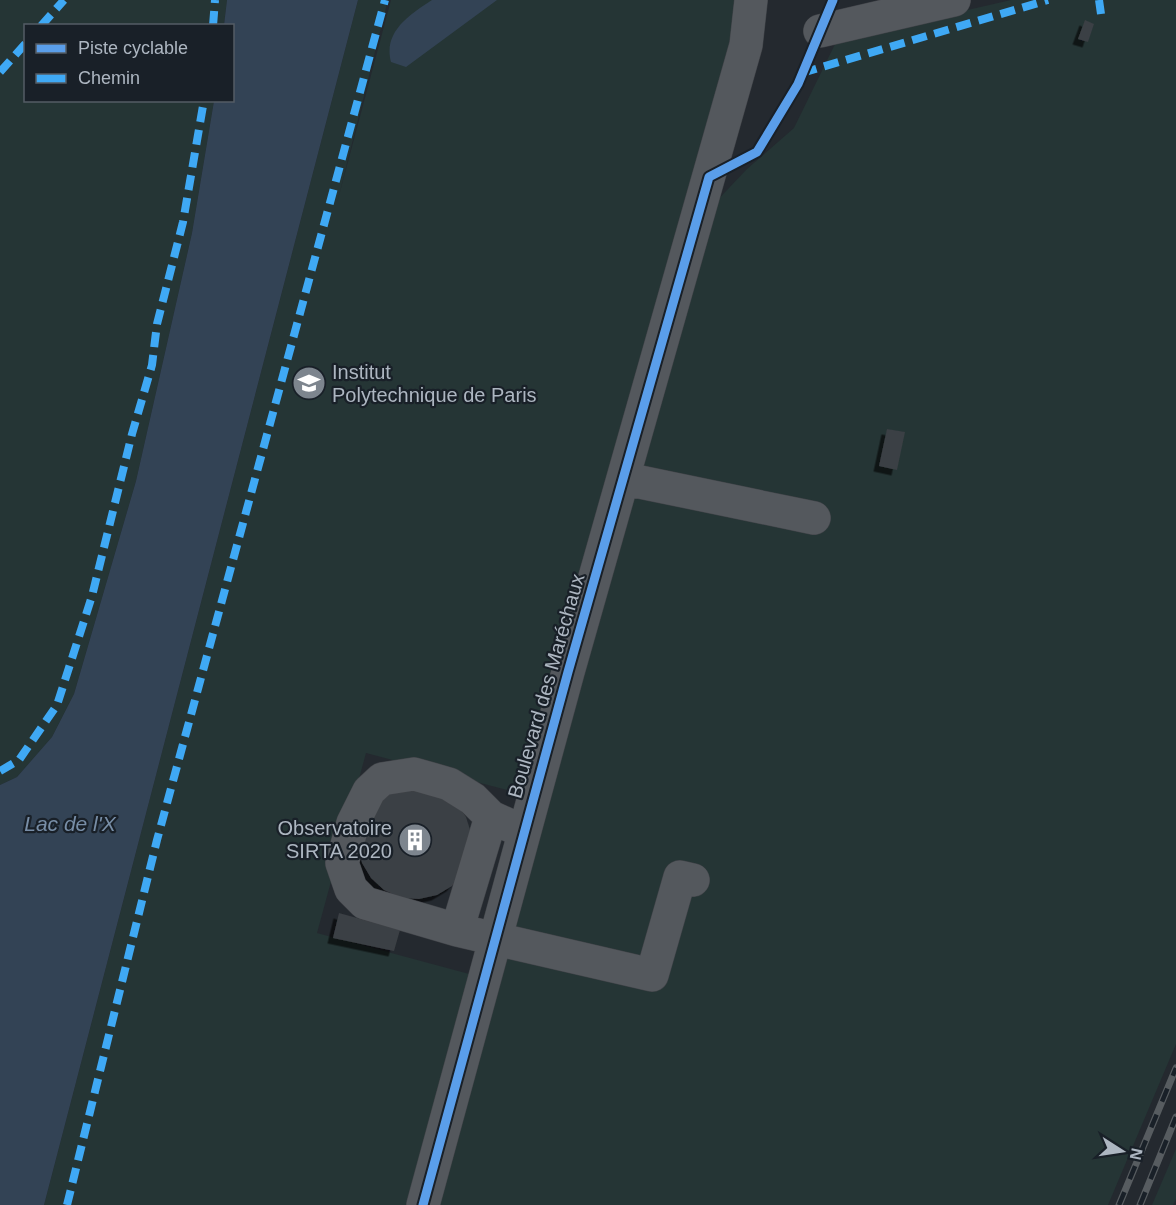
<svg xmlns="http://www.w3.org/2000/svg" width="1176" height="1205" font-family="Helvetica,sans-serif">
	<defs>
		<filter id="shadow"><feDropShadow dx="-5.5" dy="5.5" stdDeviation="0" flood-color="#0009"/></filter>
	</defs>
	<rect width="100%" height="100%" fill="#24292f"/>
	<path fill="#253535" d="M0,0H227L224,25L26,26V100L214,101L192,233L136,481L74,694L52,737L17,777L0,785Z
		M358,0H388L337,203L391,0H739L715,110L522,794L366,753L317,933L473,975L410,1205H44Z
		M1011,0H1176V1044L1108,1205H433L711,207L747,169L794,128L837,40Z
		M1176,1149V1199L1173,1205H1152Z"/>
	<path fill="#334355" d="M227,0H358L44,1205H0V785L17,777L52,737L74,694L136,481L192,233L214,101L232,100V26L224,25Z
		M432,0H497L406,67L391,62C383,32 409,15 432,0Z"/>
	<path fill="#3b3f44" filter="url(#shadow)" d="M1085,20L1094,24L1088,42L1078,39Z
		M887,429L905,432L897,470L879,466Z
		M421,785L455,801L466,817L472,836L464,872L452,886L437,895L419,899L401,898L384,890L371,878L362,863L358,845L383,795Z
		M339,913L400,930L394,951L333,938Z"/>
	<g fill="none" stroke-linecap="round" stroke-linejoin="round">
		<g stroke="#404348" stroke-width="34">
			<path id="minor" d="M820,31L954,0
				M623,482H640L814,518
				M524,832L491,817L473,799L449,784L414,774L382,779L369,791L353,823L342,863L351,889L365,903L457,930L652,975L680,877L693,880
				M457,930L491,817
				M423,1205L568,672L746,45L751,0"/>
		</g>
		<use href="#minor" stroke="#54585d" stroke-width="33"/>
		<g stroke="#575c60" stroke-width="7">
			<path id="rail" d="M1119,1205L1176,1068
				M1140,1205L1176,1117"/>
		</g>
		<use href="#rail" stroke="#192028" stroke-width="4.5" stroke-dasharray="14" stroke-linecap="butt"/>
		<path stroke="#3fa9f5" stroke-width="8" stroke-dasharray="15 8" stroke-linecap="butt" d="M1099,0L1101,14
			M41,26L64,0
			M213,26L215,0
			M0,72L26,43
			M802,73L1048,0
			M0,771L19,760L57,705L92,596L132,434L152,365L157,324L183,222L204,100
			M67,1205L157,840L385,0"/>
		<g stroke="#192028" stroke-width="13">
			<path id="cycleway" d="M423,1205L568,672L709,177L757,152L798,84L833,0"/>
		</g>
		<use href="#cycleway" stroke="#5a9eea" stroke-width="9"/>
	</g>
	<defs>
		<g id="university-disc" transform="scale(1.725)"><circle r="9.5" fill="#7d858e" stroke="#192028"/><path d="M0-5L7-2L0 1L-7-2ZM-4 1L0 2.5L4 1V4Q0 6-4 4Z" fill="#fff"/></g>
		<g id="building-disc" transform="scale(1.725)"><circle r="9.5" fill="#7d858e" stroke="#192028"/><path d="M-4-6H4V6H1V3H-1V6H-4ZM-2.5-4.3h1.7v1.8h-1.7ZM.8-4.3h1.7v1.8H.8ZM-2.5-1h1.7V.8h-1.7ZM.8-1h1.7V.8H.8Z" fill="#fff"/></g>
	</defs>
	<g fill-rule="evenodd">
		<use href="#university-disc" x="309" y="383"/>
		<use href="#building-disc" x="415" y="840"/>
	</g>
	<g text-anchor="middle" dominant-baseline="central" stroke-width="4.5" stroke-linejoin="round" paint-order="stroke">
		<g font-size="20" fill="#adb6c1" stroke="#192028" text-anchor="start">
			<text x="332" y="372">Institut<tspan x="332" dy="23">Polytechnique de Paris</tspan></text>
			<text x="392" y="828" text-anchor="end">Observatoire<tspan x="392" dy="23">SIRTA 2020</tspan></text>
		</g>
		<g font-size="20" fill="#adb6c1" stroke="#192028">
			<text transform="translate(546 686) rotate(-74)">Boulevard des Maréchaux</text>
		</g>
		<g font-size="21" font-style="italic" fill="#788ea7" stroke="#192028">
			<text x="70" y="823">Lac de l'X</text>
		</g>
	</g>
	<rect x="24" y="24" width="210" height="78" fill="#192028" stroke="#545c65" stroke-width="1.5"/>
	<rect x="36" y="44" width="30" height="9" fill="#5a9eea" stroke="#545c65" stroke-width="1.5"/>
	<text x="78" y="54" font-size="18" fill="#adb6c1">Piste cyclable</text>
	<rect x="36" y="74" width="30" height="9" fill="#3fa9f5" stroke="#545c65" stroke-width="1.5"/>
	<text x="78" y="84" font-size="18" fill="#adb6c1">Chemin</text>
	<g transform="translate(1122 1151) rotate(102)" stroke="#192028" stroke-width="4.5" paint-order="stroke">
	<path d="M0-4.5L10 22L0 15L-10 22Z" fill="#adb6c1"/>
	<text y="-9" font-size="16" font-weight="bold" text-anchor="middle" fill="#adb6c1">N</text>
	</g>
</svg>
